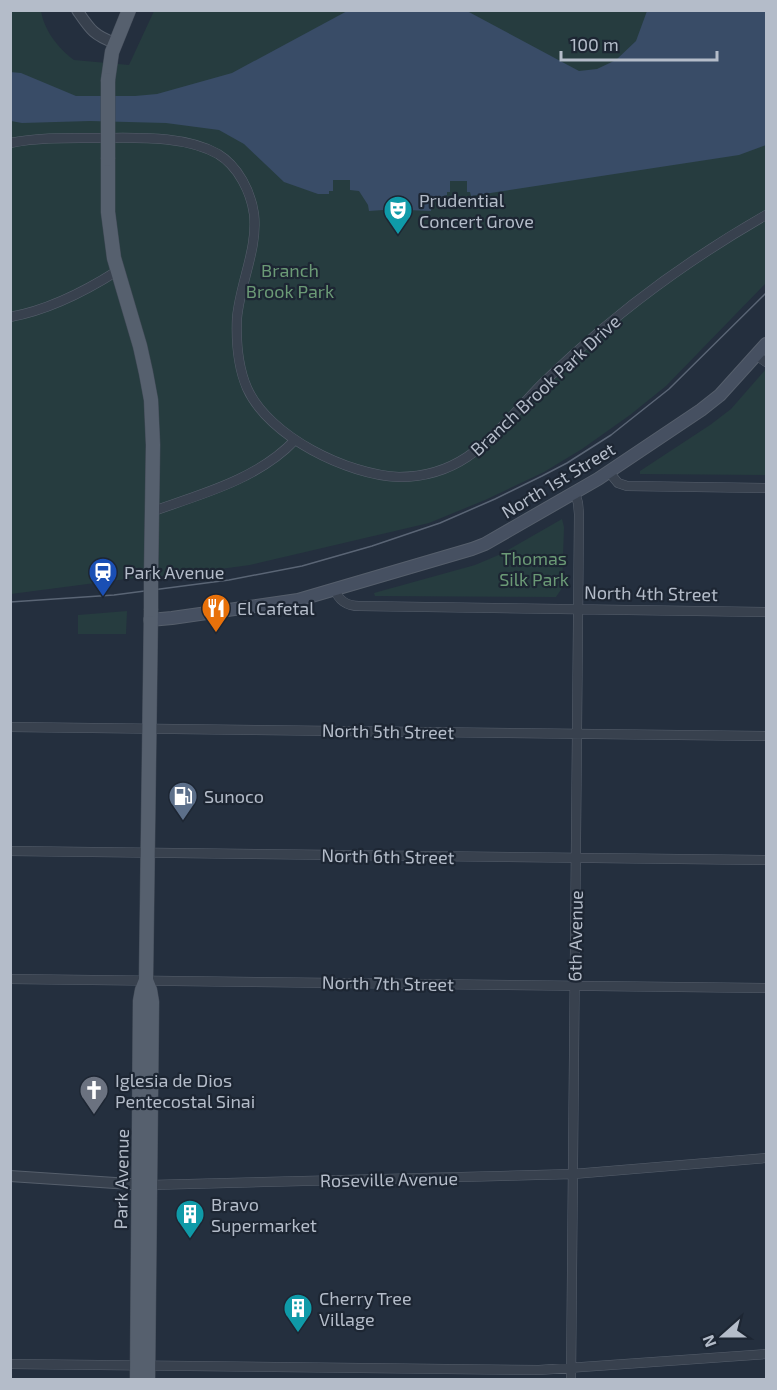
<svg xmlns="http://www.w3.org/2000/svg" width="777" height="1390" font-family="'Exo 2',sans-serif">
	<rect width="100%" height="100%" fill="#242f3e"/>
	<path fill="#263c3f" d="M10,11H41C44,30 58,48 74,60L129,65L154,11H766V283L666,386L630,415L582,449L544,472L485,500L429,523L250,565L176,575L126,579L11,594Z
		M766,369V475L640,474V471L710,425L731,409Z
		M562,519L564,527L562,588L556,597L375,596L374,593L475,565L501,554Z
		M127,611L126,634H78V615Z"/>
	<path fill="#394c67" d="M349,10L467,11L579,71L597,69L616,60L636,41L647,11H766V145L739,155L471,196L470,192H467V181H450V192H447V195C438,197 432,202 431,211L384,209L383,210L369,211L368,205L359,191L350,190V180H333V191H329V194H318L284,182L244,144L219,130L166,123L90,121L22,123L11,121L10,72L21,73L76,96H135L157,94L232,73Z"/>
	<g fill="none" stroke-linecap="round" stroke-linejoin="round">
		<g stroke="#565f6c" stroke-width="10">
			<path id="minor" d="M10,143C40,137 69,138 99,138C136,138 184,135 218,154C238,166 251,192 254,214C258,249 240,283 237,318C236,341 238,367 247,388C269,437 348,475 399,477C424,477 446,471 467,457C495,438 515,412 538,388C550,376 562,365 574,354C633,300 698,254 766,215
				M10,317C49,310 84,292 117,271
				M756,355L766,362
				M609,472L618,483L627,486L766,488
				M153,511C202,494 258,479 295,440
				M335,589C338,600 347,606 359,606L766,612
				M10,727L766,736
				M10,851L766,860
				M10,979L766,988
				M150,1185L573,1174L766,1158
				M10,1364L539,1370L766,1354
				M571,1380L579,514L578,503L575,493"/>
		</g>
		<g stroke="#565f6c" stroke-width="12">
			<path id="tertiary" d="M77,10C90,29 93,35 115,43
				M10,1176L145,1185"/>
		</g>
		<g stroke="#565f6c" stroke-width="14">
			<path id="secondary" d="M150,620L172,618L298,600L472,549L485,544L598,479L701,410L720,395L766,344"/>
		</g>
		<g stroke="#414a57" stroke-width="15">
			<path id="primary" d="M108,80L112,52L129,10
				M108,159V212L114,258L140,346L146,373L151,400L153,445L151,577
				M137,1380L140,1001L142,990L146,980
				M148,1380L152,1002L150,990L146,980L151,610"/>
		</g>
		<use href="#minor" stroke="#38414e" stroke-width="9"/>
		<use href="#tertiary" stroke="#38414e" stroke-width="10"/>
		<use href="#secondary" stroke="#465061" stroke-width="12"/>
		<use href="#primary" stroke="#56606e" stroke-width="14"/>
		<path stroke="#5a6575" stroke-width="1.5" d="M10,602L114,595L229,580L302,566L372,546L440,523L495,499L542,476L567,463L611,435L669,389L766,293"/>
		<g stroke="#414a57" stroke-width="15" stroke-linecap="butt">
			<path id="primary-bridge" d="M108,159V80
				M151,610V577"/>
		</g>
		<use href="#primary-bridge" stroke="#56606e" stroke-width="14"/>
	</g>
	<defs>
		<g id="theatre-pin" transform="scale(1.5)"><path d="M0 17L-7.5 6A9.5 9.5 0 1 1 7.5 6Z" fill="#0f9aa8" stroke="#1d2633"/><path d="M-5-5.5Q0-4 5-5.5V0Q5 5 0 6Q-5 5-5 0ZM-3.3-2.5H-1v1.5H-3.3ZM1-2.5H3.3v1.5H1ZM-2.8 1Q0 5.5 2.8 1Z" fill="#fff"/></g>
		<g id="station-pin" transform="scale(1.5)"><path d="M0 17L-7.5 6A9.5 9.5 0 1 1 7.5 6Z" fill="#1a4fb4" stroke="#1d2633"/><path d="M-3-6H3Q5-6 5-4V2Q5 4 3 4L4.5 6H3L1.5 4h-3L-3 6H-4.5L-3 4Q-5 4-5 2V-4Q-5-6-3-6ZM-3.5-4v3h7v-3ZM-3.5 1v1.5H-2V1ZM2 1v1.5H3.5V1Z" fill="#fff"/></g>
		<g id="restaurant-pin" transform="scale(1.5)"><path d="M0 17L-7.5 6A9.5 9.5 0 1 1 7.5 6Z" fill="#e8710a" stroke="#1d2633"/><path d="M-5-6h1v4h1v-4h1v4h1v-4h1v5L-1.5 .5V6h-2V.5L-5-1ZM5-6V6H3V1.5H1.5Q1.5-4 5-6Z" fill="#fff"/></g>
		<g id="fuel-pin" transform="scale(1.5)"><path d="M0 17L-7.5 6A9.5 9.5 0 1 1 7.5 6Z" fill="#5c6f8a" stroke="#1d2633"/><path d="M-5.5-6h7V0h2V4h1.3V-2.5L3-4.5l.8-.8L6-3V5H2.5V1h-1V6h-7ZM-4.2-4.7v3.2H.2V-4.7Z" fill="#fff"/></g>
		<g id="church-pin" transform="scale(1.5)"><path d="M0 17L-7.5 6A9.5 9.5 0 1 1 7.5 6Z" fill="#6b7280" stroke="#1d2633"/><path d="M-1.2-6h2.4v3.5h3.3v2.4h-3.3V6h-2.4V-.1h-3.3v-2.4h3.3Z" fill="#fff"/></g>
		<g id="building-pin" transform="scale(1.5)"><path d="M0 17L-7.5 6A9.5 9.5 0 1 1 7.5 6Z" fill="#0f9aa8" stroke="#1d2633"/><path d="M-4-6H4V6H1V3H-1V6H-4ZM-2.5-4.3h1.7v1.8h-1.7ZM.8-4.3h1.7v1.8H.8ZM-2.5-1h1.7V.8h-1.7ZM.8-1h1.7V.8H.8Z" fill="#fff"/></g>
	</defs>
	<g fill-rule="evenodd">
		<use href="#theatre-pin" x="398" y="210"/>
		<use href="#station-pin" x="103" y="572"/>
		<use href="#restaurant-pin" x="216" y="608"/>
		<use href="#fuel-pin" x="183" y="796"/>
		<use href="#church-pin" x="94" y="1090"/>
		<use href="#building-pin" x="190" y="1214"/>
		<use href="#building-pin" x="298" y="1308"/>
	</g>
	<g text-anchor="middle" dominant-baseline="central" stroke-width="4.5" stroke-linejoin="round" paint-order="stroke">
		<g font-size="18" fill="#b4bcc9" stroke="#1d2633" text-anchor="start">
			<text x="419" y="200">Prudential<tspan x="419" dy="21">Concert Grove</tspan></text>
			<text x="124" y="572">Park Avenue</text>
			<text x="237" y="608">El Cafetal</text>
			<text x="204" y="796">Sunoco</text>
			<text x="115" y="1080">Iglesia de Dios<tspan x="115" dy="21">Pentecostal Sinai</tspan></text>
			<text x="211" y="1204">Bravo<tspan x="211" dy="21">Supermarket</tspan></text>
			<text x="319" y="1298">Cherry Tree<tspan x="319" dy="21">Village</tspan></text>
		</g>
		<g font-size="18" fill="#6b9a76" stroke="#1d2633">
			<text x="290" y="270">Branch<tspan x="290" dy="21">Brook Park</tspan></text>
			<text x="534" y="558">Thomas<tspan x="534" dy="21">Silk Park</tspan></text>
		</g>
		<g font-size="18" fill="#b4bcc9" stroke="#1d2633">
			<text transform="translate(545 385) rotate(-43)">Branch Brook Park Drive</text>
			<text transform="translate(558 480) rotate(-31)">North 1st Street</text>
			<text transform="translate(651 593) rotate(1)">North 4th Street</text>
			<text transform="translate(388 731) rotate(1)">North 5th Street</text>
			<text transform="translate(388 856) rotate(1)">North 6th Street</text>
			<text transform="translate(575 936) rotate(-89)">6th Avenue</text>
			<text transform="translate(388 983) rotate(1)">North 7th Street</text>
			<text transform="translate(121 1179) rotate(-89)">Park Avenue</text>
			<text transform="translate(389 1179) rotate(-1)">Roseville Avenue</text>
		</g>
	</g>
	<rect width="777" height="1390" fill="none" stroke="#b4bcc9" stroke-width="24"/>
	<g transform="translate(723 1336) rotate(249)" stroke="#1d2633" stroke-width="4.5" paint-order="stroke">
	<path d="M0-4.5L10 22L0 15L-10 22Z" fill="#b4bcc9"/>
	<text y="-9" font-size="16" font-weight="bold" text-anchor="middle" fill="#b4bcc9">N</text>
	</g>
	<path d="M561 51v9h156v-9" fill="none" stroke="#b4bcc9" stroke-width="3"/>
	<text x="570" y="51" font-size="18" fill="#b4bcc9" stroke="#1d2633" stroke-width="4.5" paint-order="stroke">100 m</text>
</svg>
